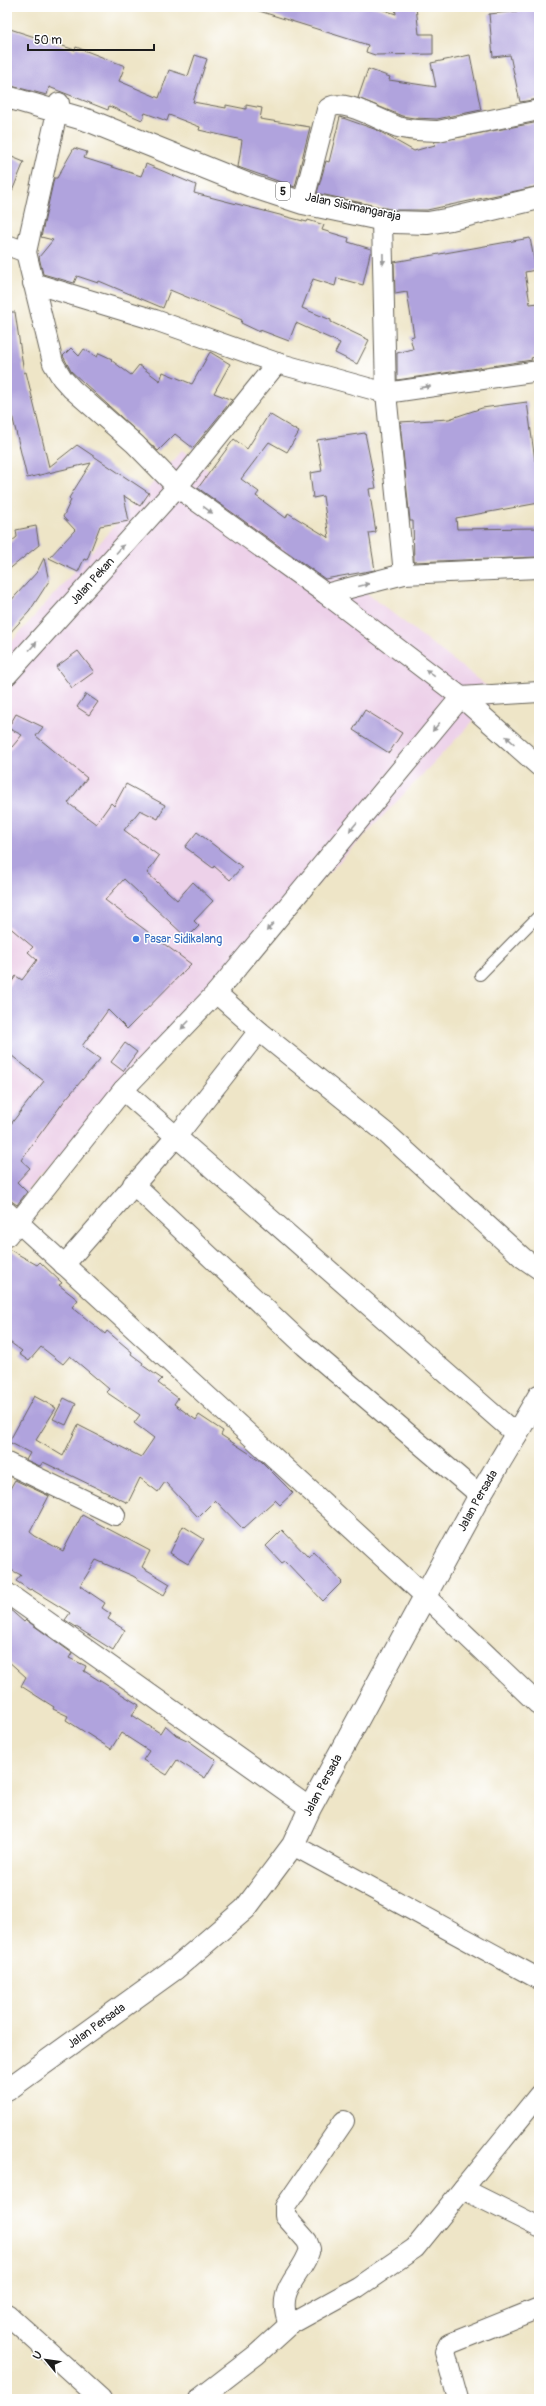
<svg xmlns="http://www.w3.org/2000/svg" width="546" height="2406" font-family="Pangolin,sans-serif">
	<rect width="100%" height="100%" fill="#fff"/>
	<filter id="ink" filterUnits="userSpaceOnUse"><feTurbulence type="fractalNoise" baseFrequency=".025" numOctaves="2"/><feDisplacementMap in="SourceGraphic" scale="8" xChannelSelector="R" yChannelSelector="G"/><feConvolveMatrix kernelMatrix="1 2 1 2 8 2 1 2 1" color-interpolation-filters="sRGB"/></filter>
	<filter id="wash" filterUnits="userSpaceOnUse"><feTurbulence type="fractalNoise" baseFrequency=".012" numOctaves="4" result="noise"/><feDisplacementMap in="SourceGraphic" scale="16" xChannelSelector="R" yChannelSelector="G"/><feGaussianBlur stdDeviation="0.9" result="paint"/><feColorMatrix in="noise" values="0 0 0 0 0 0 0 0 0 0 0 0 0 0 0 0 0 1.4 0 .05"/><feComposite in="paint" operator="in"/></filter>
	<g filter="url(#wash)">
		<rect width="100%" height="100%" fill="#eee5c7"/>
		<path fill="#edd1e9" d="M182,450L498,695L21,1197L7,1184V647Z"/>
		<g id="blocks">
			<path fill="#b0a3dd" d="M256,7H375L396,14L395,7H416L419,34H433V54L375,55L366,52L368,45L256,10Z
				M539,9V99L520,102L510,55L493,57L489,14Z
				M7,28L75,50L76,47L125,66L119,81L159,98L169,70L188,76L195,55L207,59L193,102L226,108V105L246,109V105L262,108L260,119L310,127L295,187L238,167L242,140L199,130L200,127L169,115L167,121L145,113L142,120L109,106L108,110L49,87L47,95L7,85Z
				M470,55L481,110L437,119L414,118L402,116L358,98L368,69L390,77L389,80L436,87L431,63Z
				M340,117L377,130L414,151L435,145L434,142L539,122V186L427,210H395L320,194L317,193L326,161L329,162Z
				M74,148L87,152L84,158L141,176L146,164L196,185L194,193L307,222L308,220L324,225L322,230L349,238L348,242L371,249L363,285L337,278L335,286L313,279L302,308L331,320V322L369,340L357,364L335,353L340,343L296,323L289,341L260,330V332L241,323L242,320L170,290L163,308L99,281L98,283L77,276L74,283L43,274L39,257L53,240L41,237L54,178H57Z
				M7,155L24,162L8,201H7Z
				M530,238L536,270L525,272L530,304L539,303V356L531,358L532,360L397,380V353L413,349L410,337L414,336L407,292L395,294L394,262Z
				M7,312H15L24,373L26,372L49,467L77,445L149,493L140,506L124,496L129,521L100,526L87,560L84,559L78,572L49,558L75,530L63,517L71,500L69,498L91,463L27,478L7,394Z
				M71,348L79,356L84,349L97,357L99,353L112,359L111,360L131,375L139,365L160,381L163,372L192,384L210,352L230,364L214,393L232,400L193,448L175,434L158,451L71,371L63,356Z
				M527,402L535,461L539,460V503L456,518L457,529L539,528V557L414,562L413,521H410L400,422L449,419L482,408Z
				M269,414L299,432L287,452L269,442L241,479L259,492L256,496L286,518L288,513L329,538L323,496L313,498L310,473L322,471L317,440L365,433L376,488L369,489L376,532L369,533L375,570L325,579L198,488L234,439L247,449Z
				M36,526L39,545L7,571V545L17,537L16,530Z
				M44,558L49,581L29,612L7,636V605L37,572Z
				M78,651L94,672L72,688L56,667Z
				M86,694L98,702L89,715L77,707Z
				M365,710L402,733L389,753L353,730Z
				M16,714L43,727L36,736L87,778L68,803L96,824L111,803L114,806L126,784L165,805L158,819L140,810L124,830L159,856L147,873L177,900L193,882L213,901L194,921L199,926L187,938L124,879L105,900L191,964L127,1029L108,1010L82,1046L100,1059L65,1100L21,1160L30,1168L17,1182L27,1192L17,1205L7,1198V1129L44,1081L7,1052V988L16,976L22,980L37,960L28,952L33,947L7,925V753L22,735L8,728Z
				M197,832L242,867L230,880L214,866L213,868L185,847Z
				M125,1043L137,1052L123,1071L111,1062Z
				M7,1248L37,1265L40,1262L62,1283L59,1285L78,1300L72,1307L105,1334L107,1331L132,1352L131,1354L143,1363L142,1365L162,1379L158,1383L178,1398L174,1404L196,1420L199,1415L223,1431L221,1435L261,1461L293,1493L280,1505L275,1500L243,1529L215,1500L198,1517L165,1482L158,1492L140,1478L128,1503L43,1462L40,1466L26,1460L30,1453L9,1442L34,1396L56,1408L36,1440L63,1456L78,1425L141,1457L154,1438L134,1423L140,1415L106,1392L109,1389L70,1356L63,1364L41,1347L29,1361L19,1354L22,1351L7,1340Z
				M64,1398L76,1404L66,1425L53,1419Z
				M15,1480L49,1496L30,1532L35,1536L63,1551L82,1515L150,1551L142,1567L170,1584L164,1595L133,1576L96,1560L80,1586L105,1603L102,1608L111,1614L108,1619L125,1630L113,1650L65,1620L70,1613L31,1589L30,1590L16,1581L21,1575L7,1568V1494Z
				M183,1526L204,1539L188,1564L170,1553Z
				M282,1530L309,1558L314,1552L342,1582L323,1601L285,1561L282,1563L266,1546Z
				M7,1607L24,1622L26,1620L72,1653L69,1658L86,1666L84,1671L139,1705L132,1715L160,1733L165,1725L176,1735L189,1741L216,1760L205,1778L177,1760L167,1775L143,1760L149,1751L121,1733L111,1749L66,1720L68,1716L53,1709L54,1707L21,1686L26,1677L7,1660Z"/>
		</g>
	</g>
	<g filter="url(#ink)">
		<use href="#blocks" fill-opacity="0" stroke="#666258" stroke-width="1"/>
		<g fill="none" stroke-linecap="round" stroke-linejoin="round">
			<g stroke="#666258" stroke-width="12">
				<path id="service" d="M480,975L539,915"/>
			</g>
			<g stroke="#666258" stroke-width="22">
				<g id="minor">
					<path d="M59,103L26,252L53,363L62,378L72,389L135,444L177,487L326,594L461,697L539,766"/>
					<path d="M303,203L327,110C337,94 383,122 398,127C411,131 425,130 438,131L539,110"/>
					<path d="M382,220L386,393L404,574"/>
					<path d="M7,245L26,252"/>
					<path d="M33,283L155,320L277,363L386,393L539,371"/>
					<path d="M326,594L404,574L539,568"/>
					<path id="s1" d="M7,675L177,487L277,363"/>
					<path d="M216,993L259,1031L386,1133L523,1258L539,1269"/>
					<path d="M123,1090L517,1435"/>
					<path d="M133,1184L305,1346L480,1495"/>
					<path d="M7,1212L426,1597L539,1705"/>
					<path d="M7,1236L123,1090L216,993L461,697L539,692"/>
					<path d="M64,1265L176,1137L259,1031"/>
					<path d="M7,1463L115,1515"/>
					<path d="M7,1593L310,1808"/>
					<path d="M293,1845L539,1979"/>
					<path d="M463,2189L539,2227"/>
					<path d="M7,2314L101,2399"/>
					<path d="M289,2325C274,2287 302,2278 310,2249L307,2241L285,2216V2207L344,2121"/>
					<path d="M199,2399L256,2355L289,2325L358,2287L415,2248L539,2095"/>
					<path d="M458,2399L445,2352L449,2344L539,2308"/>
				</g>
			</g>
			<g stroke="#666258" stroke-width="24">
				<g id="tertiary">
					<path id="s2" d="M7,2090L176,1968L245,1909L293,1845L310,1808L480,1495L539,1396"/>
				</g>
			</g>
			<g stroke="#666258" stroke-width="24">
				<path id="trunk" d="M7,97L90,121L254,187L303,203L394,222L428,223L451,219L539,198"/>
			</g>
			<use href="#service" stroke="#fff" stroke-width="10"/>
			<use href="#minor" stroke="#fff" stroke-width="20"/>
			<use href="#tertiary" stroke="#fff" stroke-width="22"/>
			<use href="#trunk" stroke="#fff" stroke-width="22"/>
		</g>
		<defs><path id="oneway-solid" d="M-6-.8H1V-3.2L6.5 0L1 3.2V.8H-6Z"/></defs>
		<g fill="#999">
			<use href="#oneway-solid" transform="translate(383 259) rotate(89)"/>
			<use href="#oneway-solid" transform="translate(425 387) rotate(-8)"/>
			<use href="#oneway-solid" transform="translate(208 510) rotate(36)"/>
			<use href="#oneway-solid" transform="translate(120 549) rotate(-48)"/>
			<use href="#oneway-solid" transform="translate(364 585) rotate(-14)"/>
			<use href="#oneway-solid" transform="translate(33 646) rotate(-48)"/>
			<use href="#oneway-solid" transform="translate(430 673) rotate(-143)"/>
			<use href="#oneway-solid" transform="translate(436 727) rotate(130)"/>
			<use href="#oneway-solid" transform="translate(510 740) rotate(-138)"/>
			<use href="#oneway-solid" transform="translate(353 827) rotate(130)"/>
			<use href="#oneway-solid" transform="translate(270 927) rotate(130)"/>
			<use href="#oneway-solid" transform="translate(185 1025) rotate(134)"/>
		</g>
	</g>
	<circle fill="#3f7fe0" stroke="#fff" stroke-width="1.5" cx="136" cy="939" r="4"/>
	<g text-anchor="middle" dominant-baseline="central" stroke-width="3" stroke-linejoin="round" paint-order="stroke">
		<rect fill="#fff" stroke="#606060" stroke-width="1" x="276" y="182" width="14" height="18" rx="3"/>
		<g font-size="11" font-weight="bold" fill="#1c1c1c">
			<text x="283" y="191">5</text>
		</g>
		<g font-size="12" fill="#1c1c1c" stroke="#fff">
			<text transform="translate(353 207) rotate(12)">Jalan Sisimangaraja</text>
			<text stroke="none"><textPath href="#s1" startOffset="127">Jalan Pekan</textPath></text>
			<text stroke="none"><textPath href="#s2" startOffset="770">Jalan Persada</textPath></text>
			<text stroke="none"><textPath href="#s2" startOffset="446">Jalan Persada</textPath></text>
			<text stroke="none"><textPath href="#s2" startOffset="110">Jalan Persada</textPath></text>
		</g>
		<g font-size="12" fill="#366cbe" stroke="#fff" text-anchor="start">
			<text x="144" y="939">Pasar Sidikalang</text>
		</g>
	</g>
	<rect width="546" height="2406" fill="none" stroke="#fff" stroke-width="24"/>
	<g transform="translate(46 2360) rotate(299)" stroke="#ffffff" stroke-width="3" paint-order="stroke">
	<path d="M0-3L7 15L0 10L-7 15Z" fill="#1c1c1c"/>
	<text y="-6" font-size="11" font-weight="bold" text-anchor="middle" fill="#1c1c1c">U</text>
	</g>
	<path d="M28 44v6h126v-6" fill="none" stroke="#1c1c1c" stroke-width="2"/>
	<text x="34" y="44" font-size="12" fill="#1c1c1c" stroke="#ffffff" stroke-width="3" paint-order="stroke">50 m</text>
</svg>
